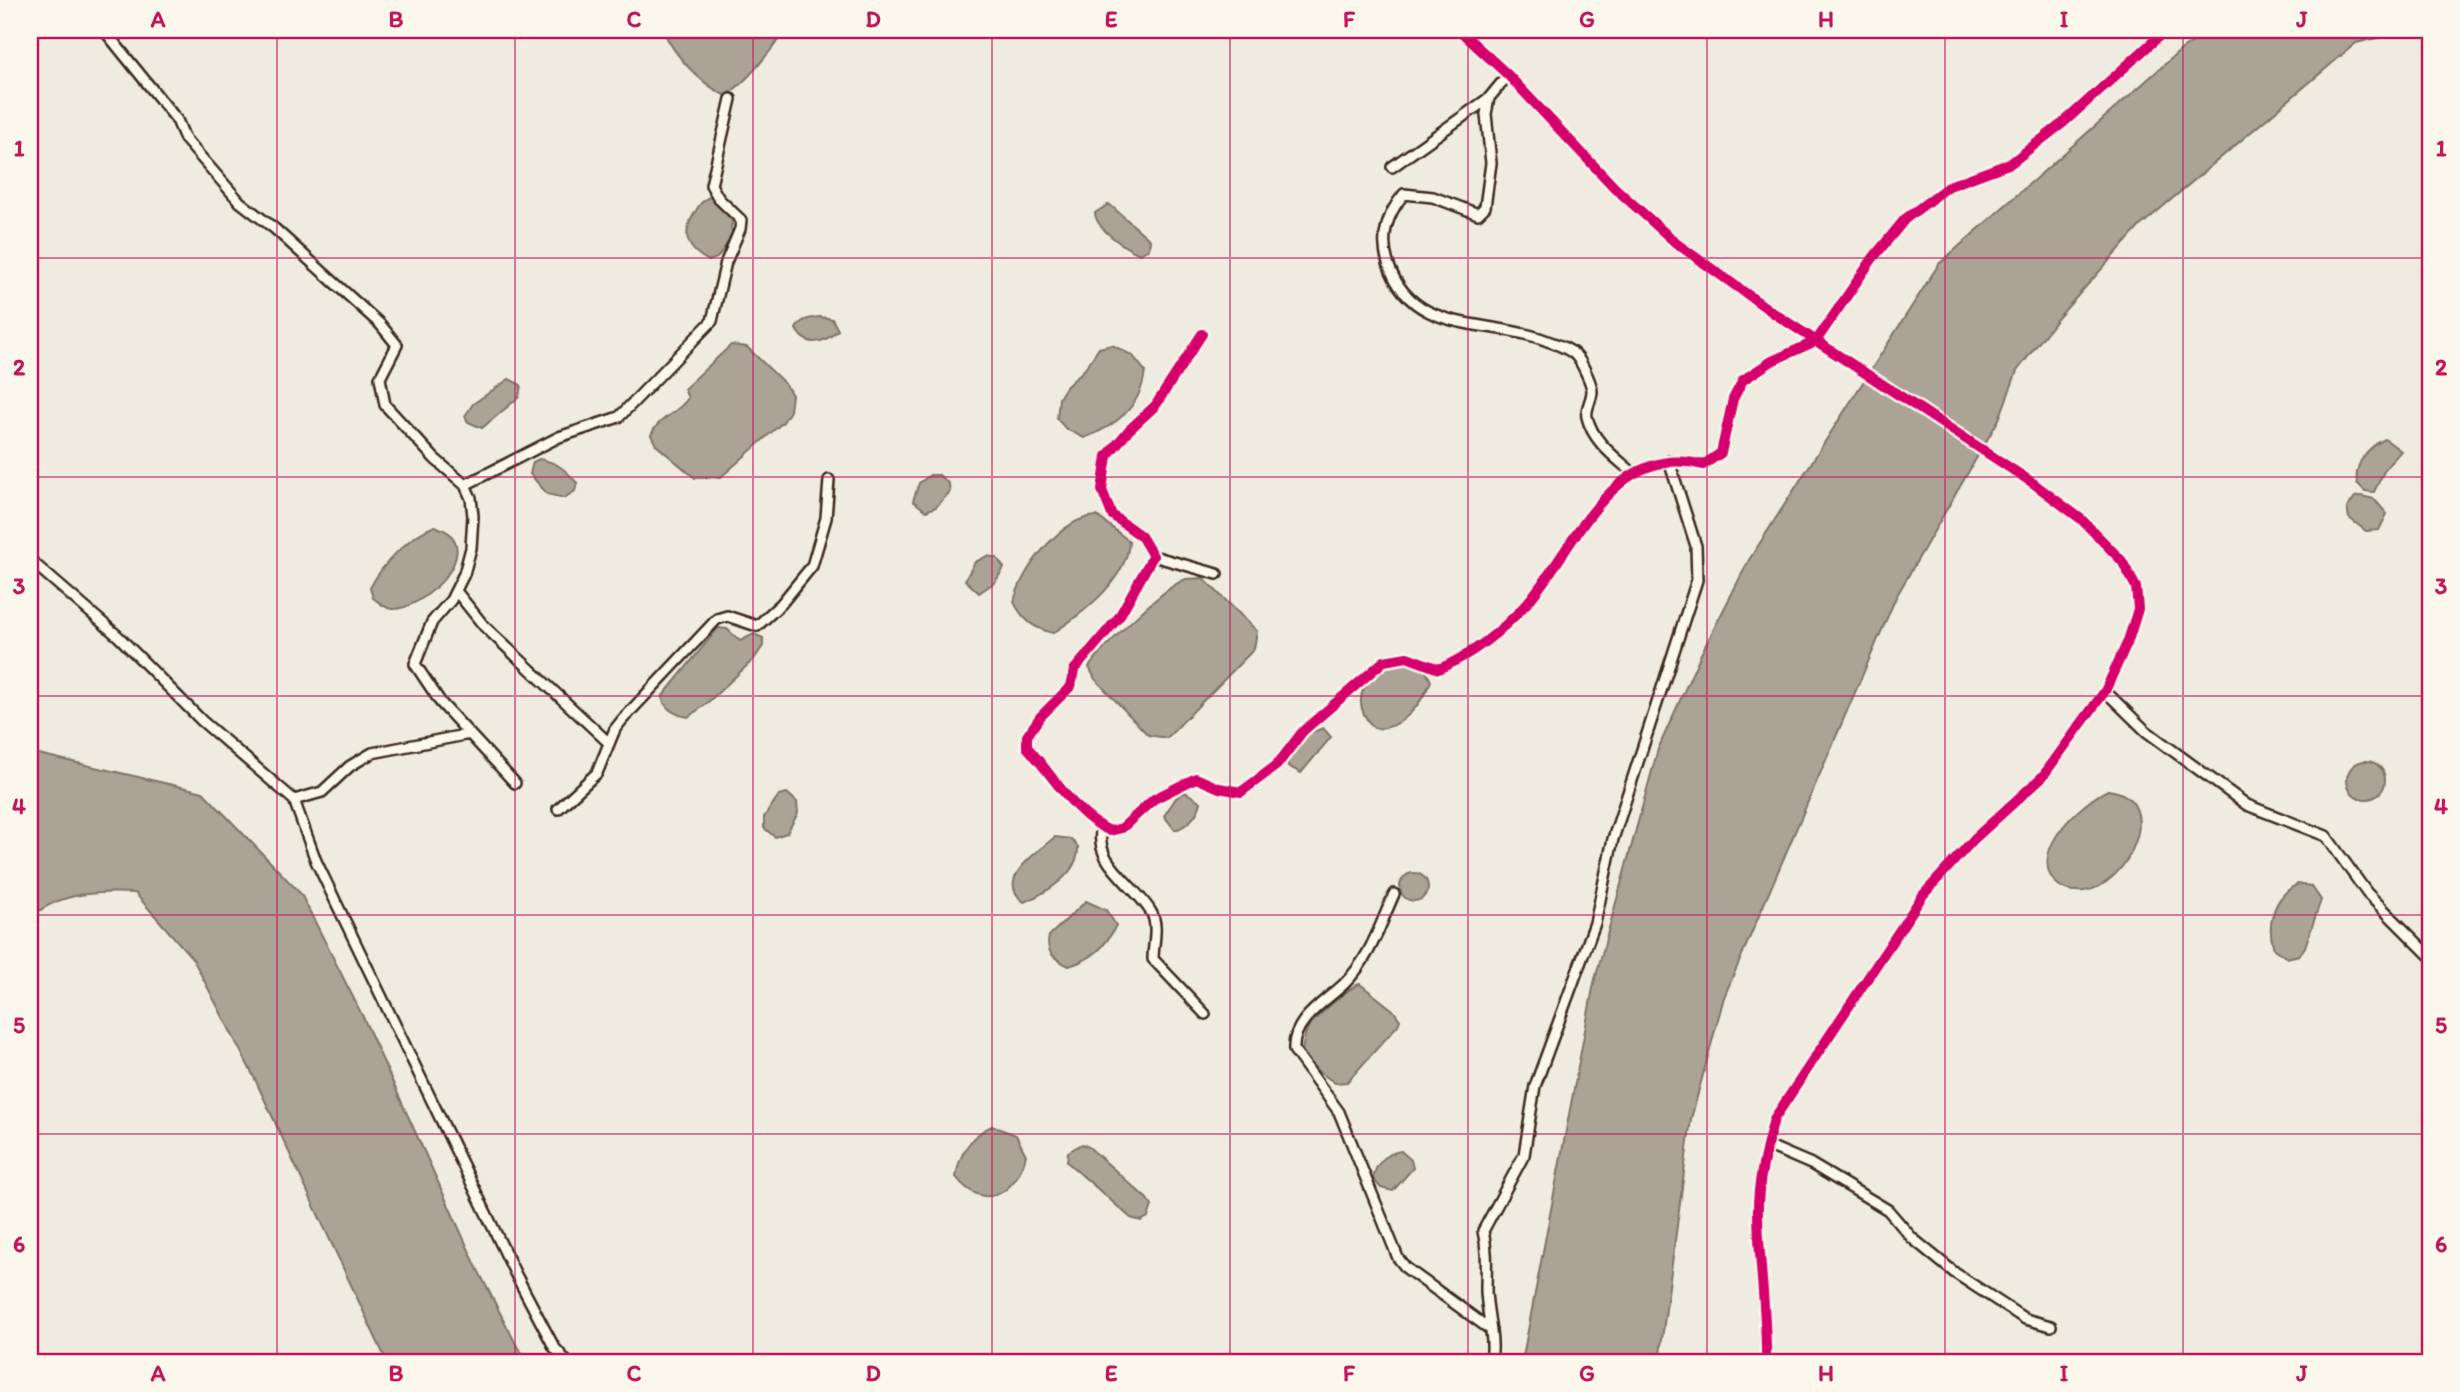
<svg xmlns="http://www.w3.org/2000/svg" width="2460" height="1392" font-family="Itim,sans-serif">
	<rect width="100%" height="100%" fill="#f0ebe0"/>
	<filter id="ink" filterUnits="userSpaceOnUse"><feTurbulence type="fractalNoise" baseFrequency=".0143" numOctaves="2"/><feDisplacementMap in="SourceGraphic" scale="14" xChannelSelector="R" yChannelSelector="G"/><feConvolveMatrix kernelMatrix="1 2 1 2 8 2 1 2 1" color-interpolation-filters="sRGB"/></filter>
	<g filter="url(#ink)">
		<path fill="#aca397" stroke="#7f7367" stroke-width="2" d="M663,30H786C774,46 742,90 724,95C699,82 674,55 663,30Z
			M2212,30H2411L2356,43L2140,226L2057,319L2017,371L1999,419L1896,597L1724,997L1691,1119L1659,1362H1522L1594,983L1658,749L1700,656L1749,560L1939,264L2182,49Z
			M709,197L733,219L731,227L733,236L717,258L709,261C687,250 681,235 694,214C698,207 701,201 709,197Z
			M1109,204L1150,240L1149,249L1140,254C1125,248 1096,229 1095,213Z
			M820,317L832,319L838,330C824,344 806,348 796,329C802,318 809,319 820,317Z
			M731,345L747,347L785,384L792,395L790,411L783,422L721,477L695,478L656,445L651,435C659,416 678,414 688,398L684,389Z
			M1112,345L1133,356L1145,371C1141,407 1116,426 1084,438L1066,429L1057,419L1059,398L1066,387L1085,369L1099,348Z
			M509,379L521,385L519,397L482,428L468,422L465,416L473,404Z
			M2385,439L2401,451L2385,469L2374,492L2365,491L2357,483C2354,463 2368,447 2385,439Z
			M539,459C557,462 566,470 577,483L575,491L564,498L547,494L530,474L533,462Z
			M930,475H939L949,484L950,492L936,507L926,511L913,501L919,483Z
			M2361,496L2374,499L2387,514L2379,530L2366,531L2349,518L2347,508L2355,497Z
			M1097,516L1129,541C1128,580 1082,614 1053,633C1033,628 1023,620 1014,602C1021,570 1061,517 1097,516Z
			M435,526C440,528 447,531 450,534C476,561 419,611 392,609C386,609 379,602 373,598L370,588C382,564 410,535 435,526Z
			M987,556L997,558L1004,568L995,582L979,593L965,580L975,562Z
			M1203,578L1257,631L1254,649L1167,738L1148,735L1095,679L1089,667C1103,647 1165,586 1186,579C1191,578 1198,579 1203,578Z
			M718,628L727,629L740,641L754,634L763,638V646L754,659L705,705L688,717C676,715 665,709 662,697Z
			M1403,660L1423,666L1431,681C1421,704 1401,732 1374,728C1345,698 1369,670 1403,660Z
			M1323,728L1331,737L1301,773L1288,766L1287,760L1308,734Z
			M34,753L203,792L301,894L363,1017L477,1268L517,1346L529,1362H387L253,1075L193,959L135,893C99,891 59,892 30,918V755Z
			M2347 780a19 19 0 1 1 38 0a19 19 0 1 1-38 0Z
			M2108,790C2169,798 2128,887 2084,891C2073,892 2062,890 2054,881C2029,850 2082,802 2108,790Z
			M1185,792L1201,802C1198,815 1188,826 1175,830L1164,816L1176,798Z
			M787,793L797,802L798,813L787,833L775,837L764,828V817L779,795Z
			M1055,837L1071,839L1078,847C1079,874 1046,893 1024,902C994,880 1037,852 1055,837Z
			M1400 887a14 14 0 1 1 28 0a14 14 0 1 1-28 0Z
			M2298,884L2312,887L2321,900L2305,947L2299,955L2287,958L2274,949C2266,925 2273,896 2298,884Z
			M1086,901L1106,910L1116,925C1106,947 1092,959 1069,966C1055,959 1045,953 1049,936Z
			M1360,984L1393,1010L1400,1020L1398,1025L1347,1082L1335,1083L1313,1067L1302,1050C1304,1042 1304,1035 1308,1028C1315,1018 1350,986 1360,984Z
			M992,1126L1016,1135L1026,1155C1016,1194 984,1213 956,1177C959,1154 971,1135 992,1126Z
			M1082,1144L1089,1147L1146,1198L1152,1206L1148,1217L1141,1221L1131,1218L1067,1162L1068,1152Z
			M1401,1151L1411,1160L1413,1168L1393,1191L1381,1188L1373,1179C1375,1164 1386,1153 1401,1151Z"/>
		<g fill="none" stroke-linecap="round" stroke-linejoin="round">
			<g stroke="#3b2a1e" stroke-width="14">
				<path id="minor" d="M104,30L177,120L185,139L240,202L275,229L380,324L397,345L380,378L385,405L435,459L465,485L471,498L473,516L471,548L464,574L451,600L432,622L415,664L441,703L515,783
					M1459,30L1508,75L1615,188L1676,243L1772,312L2033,483L2081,519L2122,561L2136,587L2138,609L2128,641L2105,691L2043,776L1974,839L1923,895L1774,1119C1766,1149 1757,1184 1758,1215C1759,1264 1767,1313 1766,1362
					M1489,98L1486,114L1491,163L1485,207L1478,214L1433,197L1404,194C1387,214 1380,238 1388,263C1412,336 1487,318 1545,340C1555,344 1570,348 1577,357C1582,363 1592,384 1592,391C1592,400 1585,409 1587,417C1593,442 1615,457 1633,473
					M1392,167L1489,98L1508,75
					M1202,334L1155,406L1129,430L1107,456L1102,490L1112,515L1141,536L1153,556L1119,617L1074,670L1071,686L1040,717L1027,736V747C1052,774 1075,816 1110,831L1122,828L1154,799L1196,778L1219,788L1241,792L1277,765L1303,731L1384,661L1407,657L1439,669C1473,654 1503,630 1528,602C1576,546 1613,441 1703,465L1721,453L1733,399L1743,380L1772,361L1816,341L1873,258L1905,219L1949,186L2011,163L2063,123L2166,30
					M465,485L559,437L619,417L712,321L726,262L740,229L741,220L719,199L711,185L731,99
					M1153,556L1217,574
					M30,560L119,637L202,721L294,800L322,792L350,766L372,753L470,734
					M456,591L484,626L609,743
					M2105,691L2146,731L2247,805L2326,836L2367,893L2430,956
					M294,800L316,861L515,1273L554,1347L567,1362
					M558,809L597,773L615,729L623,719L717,619L727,616L757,626L781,604L812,566L826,518L829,480
					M1102,827C1092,863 1135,884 1151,912C1159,925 1153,944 1153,959L1205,1014
					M1394,894C1380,925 1370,959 1344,984C1325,1002 1292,1020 1294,1050L1339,1112L1398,1258L1406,1268L1491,1330
					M1767,1145L1811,1164L1888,1210L1912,1238L1955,1273L2025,1319L2051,1326
					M1491,1362C1495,1338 1487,1315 1486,1291C1486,1270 1488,1252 1483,1231L1524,1155L1535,1086L1595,923L1613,839L1697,580L1696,546L1669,461"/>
			</g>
			<use href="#minor" stroke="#fbf7ec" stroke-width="9"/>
			<g stroke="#fbf7ec" stroke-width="15">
				<path id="cycleway" d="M1459,30L1508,75L1615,188L1676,243L1772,312L2033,483L2081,519L2122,561L2136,587L2138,609L2128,641L2105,691L2043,776L1974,839L1923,895L1774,1119C1766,1149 1757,1184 1758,1215C1759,1264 1767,1313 1766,1362
					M1202,334L1155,406L1129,430L1107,456L1102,490L1112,515L1141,536L1153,556L1119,617L1074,670L1071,686L1040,717L1027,736V747C1052,774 1075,816 1110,831L1122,828L1154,799L1196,778L1219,788L1241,792L1277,765L1303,731L1384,661L1407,657L1439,669C1473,654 1503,630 1528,602C1576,546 1613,441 1703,465L1721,453L1733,399L1743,380L1772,361L1816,341L1873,258L1905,219L1949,186L2011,163L2063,123L2166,30"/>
			</g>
			<use href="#cycleway" stroke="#d6006c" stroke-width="10"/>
		</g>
	</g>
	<path fill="none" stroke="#c2185b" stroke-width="2" stroke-opacity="0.55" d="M277,30V1362M515,30V1362M753,30V1362M992,30V1362M1230,30V1362M1468,30V1362M1707,30V1362M1945,30V1362M2183,30V1362M30,258H2430M30,477H2430M30,696H2430M30,915H2430M30,1134H2430"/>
	<rect width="2460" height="1392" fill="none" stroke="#fbf7ec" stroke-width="77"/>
	<rect x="38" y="38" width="2384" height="1316" fill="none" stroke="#c2185b" stroke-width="2.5"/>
	<g font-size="23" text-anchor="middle" font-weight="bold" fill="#c2185b">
		<text x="158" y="27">A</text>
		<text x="396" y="27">B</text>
		<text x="634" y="27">C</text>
		<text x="873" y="27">D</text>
		<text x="1111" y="27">E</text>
		<text x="1349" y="27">F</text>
		<text x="1587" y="27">G</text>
		<text x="1826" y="27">H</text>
		<text x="2064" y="27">I</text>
		<text x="2302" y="27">J</text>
		<text x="19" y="156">1</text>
		<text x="2441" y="156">1</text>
		<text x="19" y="375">2</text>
		<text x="2441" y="375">2</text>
		<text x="19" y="594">3</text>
		<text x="2441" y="594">3</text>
		<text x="19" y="814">4</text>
		<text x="2441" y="814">4</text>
		<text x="19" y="1033">5</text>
		<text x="2441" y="1033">5</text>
		<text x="19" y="1252">6</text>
		<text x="2441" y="1252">6</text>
		<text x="158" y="1381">A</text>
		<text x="396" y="1381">B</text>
		<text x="634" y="1381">C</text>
		<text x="873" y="1381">D</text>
		<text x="1111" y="1381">E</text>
		<text x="1349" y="1381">F</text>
		<text x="1587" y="1381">G</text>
		<text x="1826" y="1381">H</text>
		<text x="2064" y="1381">I</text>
		<text x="2302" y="1381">J</text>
	</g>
</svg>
